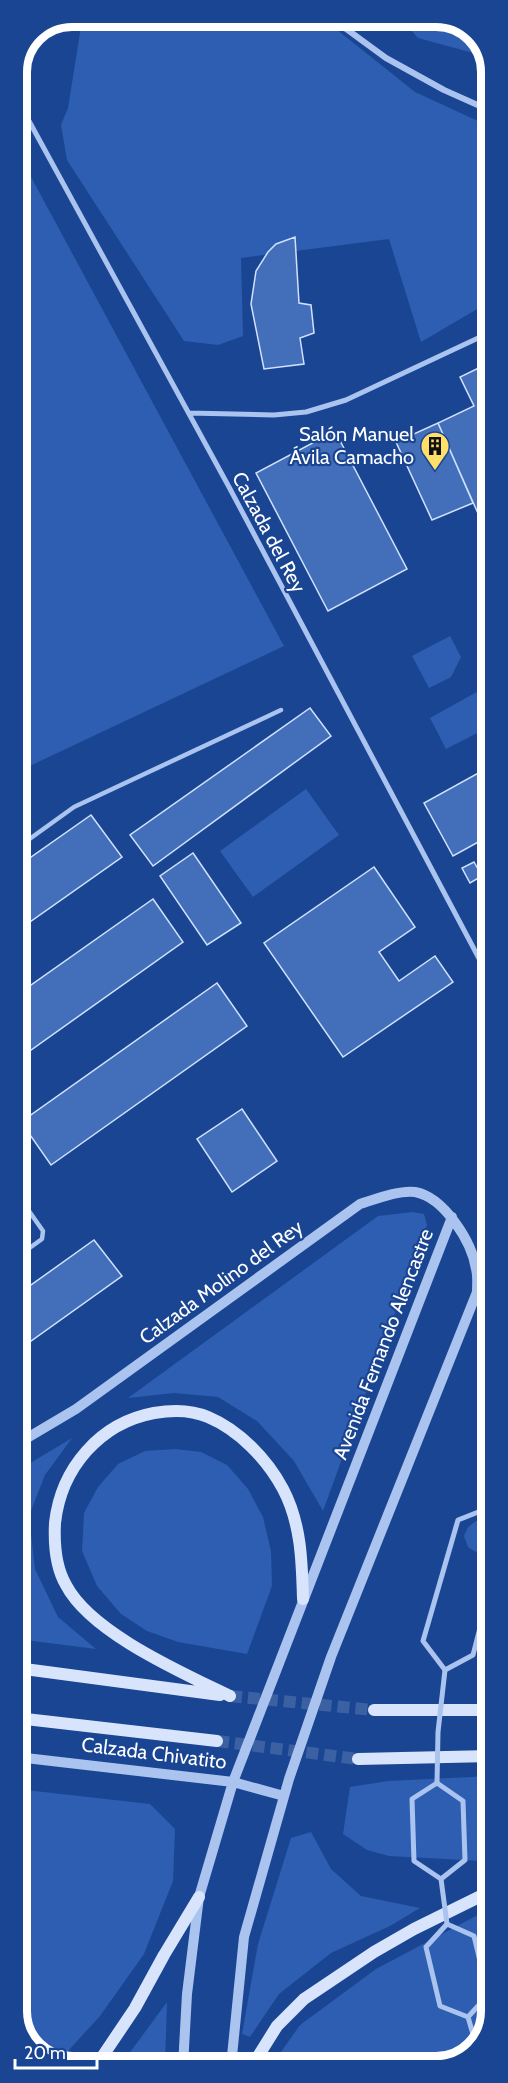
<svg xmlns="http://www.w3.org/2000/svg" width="508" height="2083" font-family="Cabin,sans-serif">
	<rect width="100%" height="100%" fill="#1a4593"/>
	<path fill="#2d5eb1" d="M75,17H321L415,92L491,127V301L421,342L389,239L241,258L243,336L218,345L184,341L67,160L61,125L68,108L80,33Z
		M399,17H443L475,33L488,57L418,38Z
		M17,151L284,646L17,772Z
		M450,636L461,657L451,677L429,688L412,656Z
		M491,684V726L446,749L430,718Z
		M306,789L339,835L253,897L220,851Z
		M412,1212L424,1214L427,1225L323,1511L294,1461L257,1421L218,1397L174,1393L128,1398L378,1216Z
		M72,1438L45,1475L29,1516L35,1569L58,1617L96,1649L17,1639V1471Z
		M175,1449L201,1452L227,1465L248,1489L263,1517L271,1551L272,1586L247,1654L178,1642L147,1631L121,1614L97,1586L82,1551L84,1513L98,1487L118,1464L145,1451Z
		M476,1521H481L491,1525V1549C483,1555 475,1553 468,1547L464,1536L468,1527Z
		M491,1776V1857L482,1861L389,1856L367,1850L343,1834L350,1787L388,1781Z
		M17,1789L150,1804L175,1829L173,1881L144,1954L100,2016L58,2062L33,2050L18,2021Z
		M311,1832L331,1869L361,1896L420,1908L390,1926L331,1953L279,1994L250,2037L242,2034L258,1944L291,1838Z
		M491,1908V2011L478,2047L446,2065L271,2066L300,2025L376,1969Z
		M167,2002L165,2066H120Z"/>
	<path fill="#436fba" stroke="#d1e1fb" stroke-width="1.5" d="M295,237L299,303L311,305L314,333L300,338L304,364L264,369L251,304L256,271L268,252L276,244Z
		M491,362V538L484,527L438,423L474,406L460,377Z
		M438,423L473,503L432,520L396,442Z
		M335,431L407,569L328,611L256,473Z
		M310,708L331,736L153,866L130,835Z
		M491,766V835L453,856L424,803Z
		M91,815L122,857L17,931V867Z
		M193,853L241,923L207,945L160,876Z
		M474,862L482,876L470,883L462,868Z
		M374,867L415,927L379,952L399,981L435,956L453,982L343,1057L264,943Z
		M153,899L183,942L17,1060V995Z
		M217,983L247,1026L51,1165L21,1122Z
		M242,1109L277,1161L232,1192L197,1139Z
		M94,1240L122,1276L17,1351V1295Z"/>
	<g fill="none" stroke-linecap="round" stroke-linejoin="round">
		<path stroke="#3c61a3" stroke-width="12" stroke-dasharray="12 6" stroke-linecap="butt" d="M230,1696L374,1710
			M217,1741L358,1759"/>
		<path stroke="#aac4ef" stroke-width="4.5" d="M17,848L74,807L281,710
			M17,1194L43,1231L42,1239L17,1257
			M480,1287L491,1267"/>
		<path stroke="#aac4ef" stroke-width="5" d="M17,99L229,487L491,981
			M189,413L274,415L306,412L346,400L491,332
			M486,1509L458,1520L423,1641L445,1670L473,1655L491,1585
			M486,1509L491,1495
			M437,1783L463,1801L465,1860L441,1879L414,1861L412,1799Z
			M447,1924L474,1936L488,1995L468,2017L440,2006L426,1947Z
			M468,2017L477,2048"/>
		<path stroke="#aac4ef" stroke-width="6" d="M331,17L344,28
			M340,17L345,28L386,58L444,90L491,111"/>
		<path stroke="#aac4ef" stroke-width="10" d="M17,1444L76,1409L360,1204C376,1199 399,1190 415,1192C444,1197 472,1242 476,1269C478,1276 477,1285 477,1292L331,1657L289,1779L244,1937L231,2066
			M17,1757L233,1782L284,1796
			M183,2066L187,1994L199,1897L233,1782L452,1217"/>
		<path stroke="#d8e4fb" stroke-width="12" d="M17,1668L220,1695
			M230,1696C183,1673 91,1633 66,1585C56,1568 54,1543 55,1523C61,1468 100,1423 154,1413C171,1410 192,1410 208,1417C239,1430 267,1459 283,1489C301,1523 302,1561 303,1599
			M374,1710H491
			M17,1718L217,1741
			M358,1759L491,1756
			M96,2066L135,2008L164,1955L199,1897
			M252,2066L277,2026L304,1999L374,1952L414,1929L491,1891"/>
		<path stroke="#aac4ef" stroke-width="5" d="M437,1783L438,1732L445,1670
			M441,1879L447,1924"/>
	</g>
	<defs>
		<g id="building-pin" transform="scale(1.5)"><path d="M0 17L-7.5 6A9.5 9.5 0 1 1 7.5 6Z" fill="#ffdf69" stroke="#1a4593"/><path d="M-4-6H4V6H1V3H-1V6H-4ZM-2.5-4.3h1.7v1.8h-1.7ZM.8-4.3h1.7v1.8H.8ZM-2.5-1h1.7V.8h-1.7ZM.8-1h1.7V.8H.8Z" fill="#111"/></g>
	</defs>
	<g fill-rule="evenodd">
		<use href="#building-pin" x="435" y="446"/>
	</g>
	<g text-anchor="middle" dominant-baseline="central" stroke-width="4.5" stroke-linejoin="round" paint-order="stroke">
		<g font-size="20" fill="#fff" stroke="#1a4593" text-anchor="end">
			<text x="414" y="434">Salón Manuel<tspan x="414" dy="23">Ávila Camacho</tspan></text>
		</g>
		<g font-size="20" fill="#fff" stroke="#1a4593">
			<text transform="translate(269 532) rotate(62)">Calzada del Rey</text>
			<text transform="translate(221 1282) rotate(-36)">Calzada Molino del Rey</text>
			<text transform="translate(383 1344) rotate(-69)">Avenida Fernando Alencastre</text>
			<text transform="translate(154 1753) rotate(7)">Calzada Chivatito</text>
		</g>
	</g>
	<path d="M0 0H508V2083H0ZM72 27H436A45 45 0 0 1 481 72V2011A45 45 0 0 1 436 2056H72A45 45 0 0 1 27 2011V72A45 45 0 0 1 72 27Z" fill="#1a4593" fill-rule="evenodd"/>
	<path fill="none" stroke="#fff" stroke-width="8" d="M72 27H436A45 45 0 0 1 481 72V2011A45 45 0 0 1 436 2056H72A45 45 0 0 1 27 2011V72A45 45 0 0 1 72 27Z"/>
	<path d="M15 2059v9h82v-9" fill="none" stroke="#ffffff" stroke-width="3"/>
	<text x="24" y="2059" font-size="18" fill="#ffffff" stroke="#1a4593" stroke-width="4.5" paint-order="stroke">20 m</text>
</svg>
